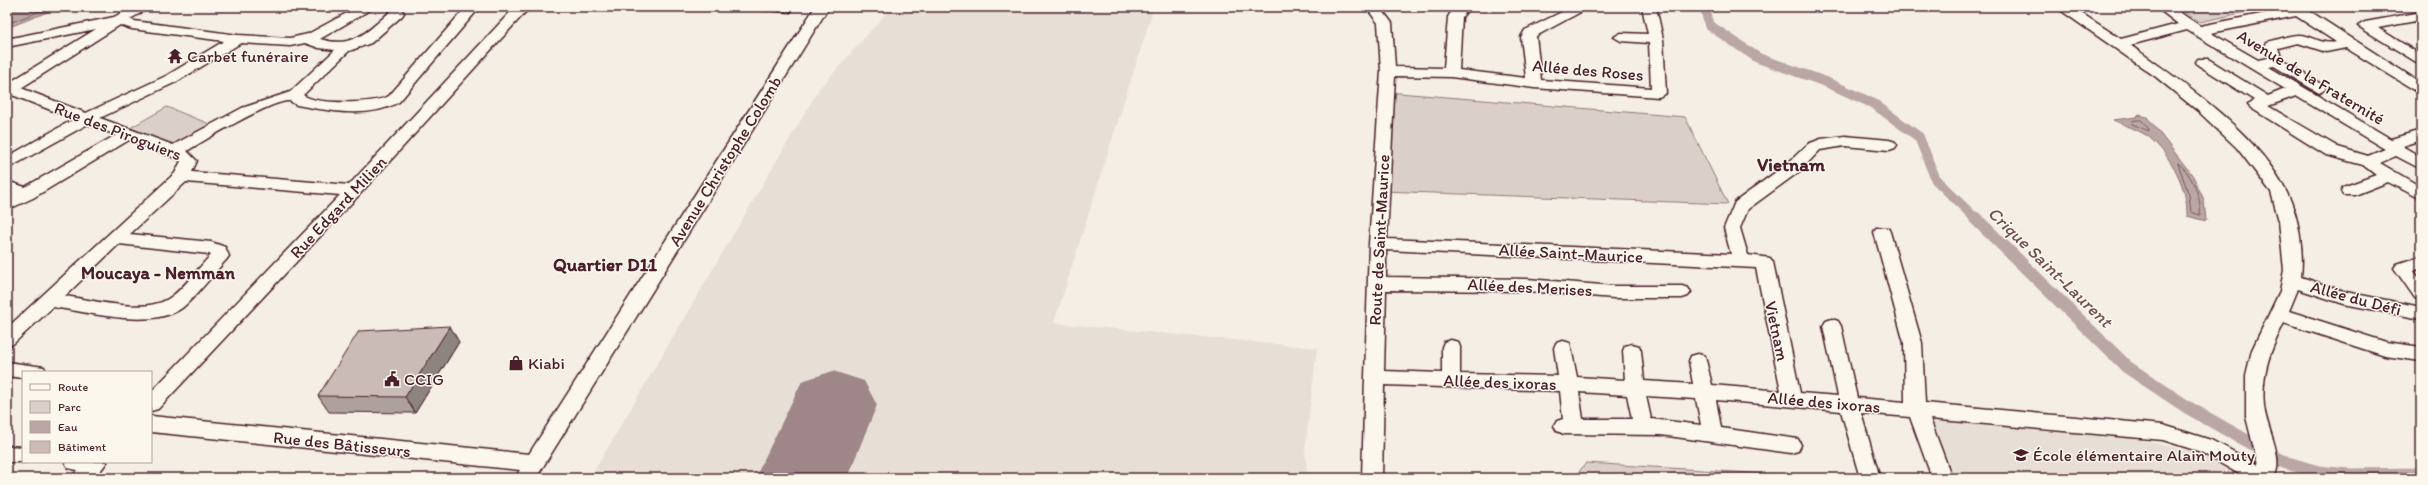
<svg xmlns="http://www.w3.org/2000/svg" width="2428" height="485" font-family="Itim,sans-serif">
	<rect width="100%" height="100%" fill="#f4eee4"/>
	<filter id="ink" filterUnits="userSpaceOnUse"><feTurbulence type="fractalNoise" baseFrequency=".025" numOctaves="2"/><feDisplacementMap in="SourceGraphic" scale="8" xChannelSelector="R" yChannelSelector="G"/><feConvolveMatrix kernelMatrix="1 2 1 2 8 2 1 2 1" color-interpolation-filters="sRGB"/></filter>
	<g filter="url(#ink)">
		<path fill="#e7dfd6" d="M892,7H1154L1054,323L1317,348L1305,450L1308,478H590L819,89Z
			M1928,420L2092,432L2122,436L2208,455L2244,478H1947Z"/>
		<path fill="#dbd0c9" stroke="#92787a" d="M2177,7H2268L2200,22Z
			M1387,92L1685,117L1728,204L1381,191Z
			M167,107L212,125L176,146L130,128Z
			M1586,463L1801,476V478H1574Z"/>
		<path fill="#baa7a5" stroke="#8d7174" d="M7,7H60L7,28Z
			M2139,115L2147,117L2193,176L2204,200L2206,221L2187,216C2188,187 2171,156 2149,137C2139,130 2124,125 2113,120L2137,117Z"/>
		<g fill="none" stroke-linecap="round" stroke-linejoin="round">
			<path stroke="#77555c" stroke-width="1" d="M7,24L51,7
				M2141,120L2149,129V131L2132,124L2133,121Z
				M2178,163C2192,174 2202,198 2200,215L2191,212L2189,195Z"/>
			<path stroke="#8d7174" stroke-width="4" d="M2318,472L2321,478"/>
			<path stroke="#baa7a5" stroke-width="10" d="M1705,7L1709,25L1758,58L1826,82L1874,104L1919,137L1936,180L1976,219"/>
			<path stroke="#baa7a5" stroke-width="13" d="M1975,218L2127,367L2187,407L2284,462L2318,472L2349,475L2421,474"/>
			<path fill="#9f8688" fill-rule="evenodd" d="M833,391H847L859,395L869,412C863,426 829,465 812,464C808,464 804,461 800,460L795,450L800,440L826,416L821,415L815,405L821,395Z"/>
			<path fill="#9f8688" fill-rule="evenodd" d="M833,371L864,381L877,405L847,478H755L802,381Z"/>
			<g stroke="#4a1f2b" stroke-width="3">
				<path id="minor" d="M133,7H151L130,19L134,21L238,35L290,38L308,34L358,7H375L320,39C354,49 368,31 392,10H402L404,13L402,16L371,43L349,51L303,95C316,105 374,104 389,96L466,7H480L399,102C370,119 328,111 297,105C294,104 291,101 289,101C274,99 203,141 187,151L197,161L192,172L349,185L515,7H530L359,195L158,409L151,411V392L340,195L186,182L130,234L211,242L225,247L229,256L226,260C213,274 197,296 182,308C151,330 88,312 53,307L13,344L7,346V328L175,173L181,161L178,159L129,140L33,198L7,210V198L13,194L7,192V181L25,187L116,135L88,124L7,169V157L74,119L7,93V84L96,29L7,47V39L114,17ZM120,25L132,29L224,41L166,76L86,113L21,88ZM241,43L290,46L305,43L319,48L335,50L290,92L242,108L173,145L100,118L176,82ZM119,244L209,254L211,255C199,267 182,291 168,299C143,314 93,300 65,296Z
					M815,7H829L536,478H515L520,470L151,432V416L529,454Z
					M1366,7H1380L1392,23L1395,67L1444,68L1448,17L1454,7H1470L1462,17L1459,70L1526,78L1521,37L1525,30L1572,7H1590L1536,36L1541,80L1651,88L1649,43L1621,41L1614,37L1621,33L1648,34L1642,7H1656L1663,39L1666,93L1659,97L1534,88L1451,77L1395,76L1387,239L1731,254L1724,228L1735,202L1788,163L1808,144L1821,139L1845,136L1889,140L1895,142L1897,145L1895,148L1889,150L1845,146L1820,150L1800,171L1748,209L1740,228L1748,255L1770,258L1773,262L1800,393L1838,396L1823,326L1826,321L1832,319L1838,321L1841,326L1857,398L1905,402L1904,343L1874,232L1876,228H1888L1890,232L1922,343L1925,403L2163,425L2214,441L2258,465L2246,417V375L2252,350L2280,291L2284,270L2279,221L2271,192L2237,148L2198,111L2156,77L2056,7H2072L2121,39L2178,24L2156,7H2172L2200,26L2287,9L2285,7L2305,8L2421,83V94L2346,48L2326,52L2298,43L2278,48L2282,59L2324,86L2326,89L2319,93L2274,66L2269,67L2391,139L2421,130V140L2402,146L2421,157V169L2396,156L2380,163L2421,187V199L2388,182L2355,195H2343L2341,191L2343,187L2376,175L2363,165L2326,155L2251,108L2248,105L2254,100L2198,65L2196,62L2198,59H2208L2268,96L2285,89L2187,30L2130,45C2182,82 2259,134 2287,193C2299,216 2304,251 2301,277L2346,292L2421,307V319L2344,304L2298,289L2289,311L2386,342L2421,347V361L2385,356L2284,323C2270,350 2261,375 2264,406C2266,429 2285,456 2274,478H2246L2201,452L2163,440L1930,419L1952,478H1932L1910,417L1861,413L1880,478H1860L1841,411L1716,400L1721,428L1798,439L1801,445L1798,451L1791,453L1661,435L1564,434L1557,431L1554,426L1557,421L1563,419L1560,391L1384,385L1382,478H1362L1369,244L1381,71L1378,23ZM2296,16L2336,42C2320,45 2313,35 2299,35C2289,35 2277,40 2267,42L2264,49L2268,58L2258,60L2211,33ZM2296,96L2383,148L2385,149L2368,156L2338,147L2268,106ZM1386,250L1756,268L1781,391L1712,385L1705,356L1698,354L1691,356L1689,361L1693,384L1644,381L1641,351L1639,346L1632,344L1625,346L1623,351L1625,380L1577,377L1570,343L1563,341L1556,343L1554,348L1558,376L1460,374V347L1458,342L1451,340L1444,342L1442,347V373L1384,371L1386,290L1527,291L1614,298H1682L1688,296L1691,292L1688,288L1682,286H1614L1527,279L1386,277ZM1579,392L1627,395L1632,419H1583ZM1646,396L1696,399L1701,425L1651,419Z
					M2421,12V20L2378,28L2421,55V65L2358,26L2365,22Z
					M2421,256V268L2414,271L2421,281V300L2415,298L2394,268L2397,264Z
					M7,362L44,367L46,372H23V378L7,376Z
					M7,446L23,447V462H26H7Z
					M65,462H107L95,478H72L77,470L68,468Z"/>
			</g>
			<use href="#minor" fill="#fbf7ec" fill-rule="evenodd"/>
		</g>
		<path fill="#aea19d" stroke="#4a1f2b" d="M751,7H795L791,13L752,10Z
			M459,342L415,413L329,412L318,396Z"/>
		<path fill="#8d837f" stroke="#4a1f2b" d="M789,7H795L791,13Z
			M450,326L459,342L415,413L405,397Z"/>
		<path fill="#cabbb6" stroke="#4a1f2b" d="M450,326L405,397L318,396L359,331Z"/>
	</g>
	<defs>
		<g id="temple-bare" transform="scale(1.2)"><path d="M0-6L5-2H3V0L6.5 2.5H4V6H1.5V3h-3V6H-4V2.5H-6.5L-3 0V-2H-5Z" fill="#4a1f2b" stroke="#fbf7ec" stroke-width="2.5" paint-order="stroke"/></g>
		<g id="shop-bare" transform="scale(1.2)"><path d="M-5-2.5h2.3a2.7 3.5 0 0 1 5.4 0H5L5.5 6h-11ZM-1.5-2.5h3a1.5 2.3 0 0 0-3 0Z" fill="#4a1f2b" stroke="#fbf7ec" stroke-width="2.5" paint-order="stroke"/></g>
		<g id="civic-bare" transform="scale(1.2)"><path d="M-.6-6.5H3V-4.5H.6V-3L4-1V1h2V6H-6V1h2V-1L-.6-3ZM-1.2 2.5V6h2.4V2.5Z" fill="#4a1f2b" stroke="#fbf7ec" stroke-width="2.5" paint-order="stroke"/></g>
		<g id="school-bare" transform="scale(1.2)"><path d="M0-5L7-2L0 1L-7-2ZM-4 1L0 2.5L4 1V4Q0 6-4 4Z" fill="#4a1f2b" stroke="#fbf7ec" stroke-width="2.5" paint-order="stroke"/></g>
	</defs>
	<g fill-rule="evenodd">
		<use href="#temple-bare" x="175" y="56"/>
		<use href="#shop-bare" x="516" y="363"/>
		<use href="#civic-bare" x="392" y="379"/>
		<use href="#school-bare" x="2021" y="455"/>
	</g>
	<g text-anchor="middle" dominant-baseline="central" stroke-width="3" stroke-linejoin="round" paint-order="stroke">
		<g font-size="17" fill="#4a1f2b" stroke="#fbf7ec" text-anchor="start">
			<text x="187" y="56">Carbet funéraire</text>
			<text x="528" y="363">Kiabi</text>
			<text x="404" y="379">CCIG</text>
			<text x="2033" y="455">École élémentaire Alain Mouty</text>
		</g>
		<g font-size="17" fill="#4a1f2b" stroke="#fbf7ec">
			<text transform="translate(1588 70) rotate(5)">Allée des Roses</text>
			<text transform="translate(2311 77) rotate(31)">Avenue de la Fraternité</text>
			<text transform="translate(118 131) rotate(21)">Rue des Piroguiers</text>
			<text transform="translate(725 161) rotate(-58)">Avenue Christophe Colomb</text>
			<text transform="translate(338 207) rotate(-47)">Rue Edgard Milien</text>
			<text transform="translate(1379 240) rotate(-87)">Route de Saint-Maurice</text>
			<text transform="translate(1571 253) rotate(3)">Allée Saint-Maurice</text>
			<text transform="translate(1530 287) rotate(3)">Allée des Merises</text>
			<text transform="translate(2356 298) rotate(15)">Allée du Défi</text>
			<text transform="translate(1777 331) rotate(78)">Vietnam</text>
			<text transform="translate(1500 382) rotate(2)">Allée des ixoras</text>
			<text transform="translate(1824 402) rotate(5)">Allée des ixoras</text>
			<text transform="translate(342 444) rotate(6)">Rue des Bâtisseurs</text>
		</g>
		<g font-size="18" font-style="italic" fill="#714f56" stroke="#fbf7ec">
			<text transform="translate(2050 267) rotate(44)">Crique Saint-Laurent</text>
		</g>
		<g font-size="18" font-weight="bold" fill="#4a1f2b" stroke="#fbf7ec">
			<text x="158" y="273">Moucaya - Nemman</text>
		</g>
		<g font-size="19" font-weight="bold" fill="#4a1f2b" stroke="#fbf7ec">
			<text x="1791" y="164">Vietnam</text>
			<text x="605" y="264">Quartier D11</text>
		</g>
	</g>
	<rect width="2428" height="485" fill="none" stroke="#fbf7ec" stroke-width="24"/>
	<rect x="12" y="12" width="2404" height="461" fill="none" stroke="#4a1f2b" stroke-width="1.5" filter="url(#ink)"/>
	<rect x="22" y="371" width="130" height="92" fill="#fbf7ec" stroke="#b4a19f"/>
	<rect x="30" y="384" width="20" height="6" fill="#fbf7ec" stroke="#b4a19f"/>
	<text x="58" y="391" font-size="12" fill="#4a1f2b">Route</text>
	<rect x="30" y="401" width="20" height="12" fill="#dbd0c9" stroke="#b4a19f"/>
	<text x="58" y="411" font-size="12" fill="#4a1f2b">Parc</text>
	<rect x="30" y="421" width="20" height="12" fill="#baa7a5" stroke="#b4a19f"/>
	<text x="58" y="431" font-size="12" fill="#4a1f2b">Eau</text>
	<rect x="30" y="441" width="20" height="12" fill="#cabbb6" stroke="#b4a19f"/>
	<text x="58" y="451" font-size="12" fill="#4a1f2b">Bâtiment</text>
</svg>
